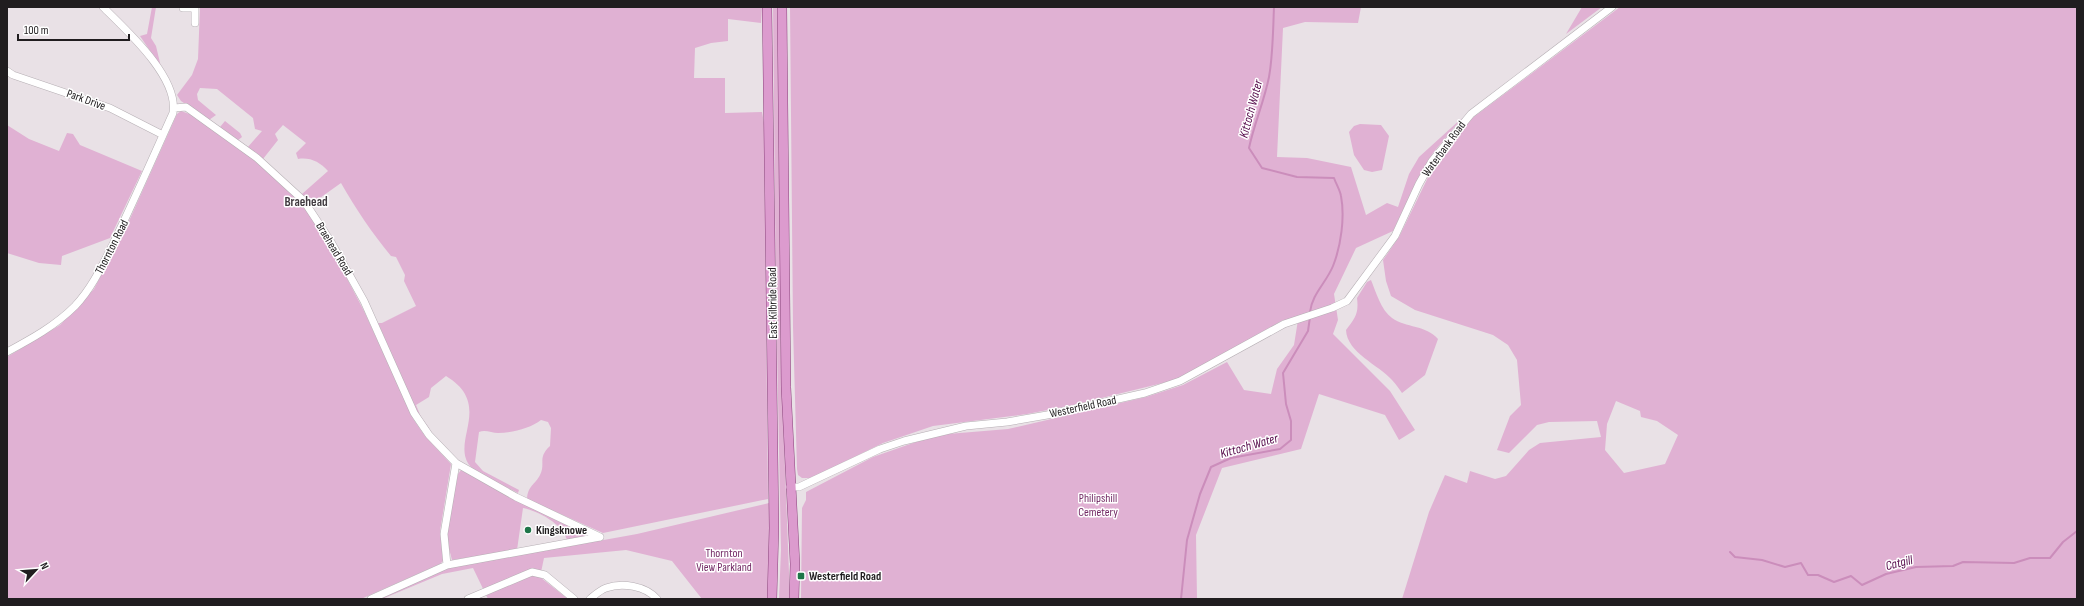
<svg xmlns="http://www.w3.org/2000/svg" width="2084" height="606" font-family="'Sofia Sans Condensed',sans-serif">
	<rect width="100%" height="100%" fill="#e9e1e6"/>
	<path fill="#e0b1d3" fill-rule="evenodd" d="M152,7H156L151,38L156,46L161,67L140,36L147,34Z
		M200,7H762L761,23L728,19V41L711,43L695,48L694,78H725V113L762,112L764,123L768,499L603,533L527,499C528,485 535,485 540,475C546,463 537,458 550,446L551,428L548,422L541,420C531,428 512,433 498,433C492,433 485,429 479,432L475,462L483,471L519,490L518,493C508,488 476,473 470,466C450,441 494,405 446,376L431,388L429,397L416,405L421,417L429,428L427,429L419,418L378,323H382L416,306L404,281L405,275L396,257L391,256C372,233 356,209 341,183L310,205L302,194L328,171C320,162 310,157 298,159L296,153L306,143L283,125L275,134L278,140L263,159L247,148L262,131L255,129L253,118L217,89L200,88L197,94L198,100L216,115L209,120L181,101L177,95L192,75L198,59Z
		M773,7H778L781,363L790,599H779L781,550L776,297Z
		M790,7H1361L1358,23L1305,22L1283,28L1277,157L1307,158L1351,167L1366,215L1387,203L1398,207L1409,174L1419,157L1462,118L1433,153L1422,171L1393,231L1356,248L1334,294L1338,320L1333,334L1390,391L1415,430L1399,440L1385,415L1319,394L1301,449L1222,468L1196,535L1197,599H801L802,508L806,500V492L873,457L936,435L1008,429L1146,397L1183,385L1227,362L1244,390L1271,394L1277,369L1294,345L1298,320L1284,324L1283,320L1179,379L1073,405L1027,414L933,426L883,443L811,478H802L798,475L797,469L793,327Z
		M1582,7H1602L1566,34Z
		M1620,7H2077V599H1402L1429,512L1445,475L1467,483L1470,471L1495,479L1506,476L1529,450L1540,443L1601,437L1597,421L1549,422L1537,425L1509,453L1497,450L1510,416L1521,405L1517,360L1508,345L1493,335L1415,310L1391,296L1386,281L1383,260L1399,237L1435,163L1467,122ZM1616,401L1640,411L1641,417L1657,421L1678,435L1665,464L1624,473L1605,450L1607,424Z
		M181,111L192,115L245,151L303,203L331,248L364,311L414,420L425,436L451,464L440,531L443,561L440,564L361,599H7V357L60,325L94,289L129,221L177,114Z
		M225,121L240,133L242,137L237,141L220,127Z
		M1360,124L1381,125L1389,136L1382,170L1372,172L1364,170L1354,155L1349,132L1354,126Z
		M7,125L29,139L59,151L67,133L73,134L80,145L142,171L110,238L62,256L61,265L39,263L7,253Z
		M1371,280C1376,292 1381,310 1392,318C1406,328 1426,325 1438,339L1425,375L1402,393C1399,389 1396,384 1392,380C1379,365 1347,353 1346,330C1355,318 1359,314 1357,298L1367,282Z
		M461,470L584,534L585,536L567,540C563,524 538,511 523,508L517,550L452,560L446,537L449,515L458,474Z
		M769,503L771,562L768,599H702L672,561L626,550L544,558L540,577L568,599H488L473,568L442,574L382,599H377L443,569L637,534Z"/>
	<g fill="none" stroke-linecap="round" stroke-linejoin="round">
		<path stroke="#cb8dbb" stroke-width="2" d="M1274,7C1273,30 1273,55 1269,77C1264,102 1254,124 1249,148L1262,168L1297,177L1334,178C1336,184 1340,190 1341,196C1345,217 1341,246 1333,266C1326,283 1312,294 1310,312
			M1730,552L1735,557L1762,560L1785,567L1801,563L1808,575H1818L1834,582L1851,576L1862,585L1886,574L1916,567L1953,566L1963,562L2014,563L2030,558H2050L2063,542L2077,531
			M1181,599L1187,540L1200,494L1211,467L1231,458L1280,449L1291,440V421L1286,404L1283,373L1308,331L1310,317"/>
		<g stroke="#b6afb4" stroke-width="8">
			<path id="minor" d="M183,8H195
				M195,23V7
				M7,71L13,75L110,108L163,135
				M174,108L186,107L257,158L304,201L331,242L364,301L414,413L429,435L456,463L516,497L600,537
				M7,352C31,339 55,326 75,306C92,288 102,266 113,244C134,201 153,157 173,113C179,77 126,30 103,7
				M790,487H799L880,449L904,441L966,426L1007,422L1047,415L1145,393L1180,381L1284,324L1332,308L1347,301L1395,236L1419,184L1432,161L1471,114L1612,7
				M447,565L444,534L456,463
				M371,599L447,565L600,537
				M468,599L532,572L545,575L574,599
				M590,599C595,595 600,590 606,588C622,582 646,586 657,599"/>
		</g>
		<g stroke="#8b447c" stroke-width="10">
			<path id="major" d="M767,7L774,528L772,599
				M782,7L786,387L795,564L794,599"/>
		</g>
		<use href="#minor" stroke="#fff" stroke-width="7"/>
		<use href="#major" stroke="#dc9bce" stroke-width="9"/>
	</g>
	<g fill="#1f7649" stroke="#fff" stroke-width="1.5">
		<circle cx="528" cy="530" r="4"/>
		<rect x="797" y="572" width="8" height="8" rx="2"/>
	</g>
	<g text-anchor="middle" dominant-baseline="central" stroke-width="3" stroke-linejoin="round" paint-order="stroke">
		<g font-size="12" fill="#201d1f" stroke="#fff">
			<text transform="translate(86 100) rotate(20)">Park Drive</text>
			<text transform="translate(1444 149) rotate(-54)">Waterbank Road</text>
			<text transform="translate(112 247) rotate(-63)">Thornton Road</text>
			<text transform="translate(334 249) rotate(59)">Braehead Road</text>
			<text transform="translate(773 303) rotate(-91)">East Kilbride Road</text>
			<text transform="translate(1083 407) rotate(-12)">Westerfield Road</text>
		</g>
		<g font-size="12" fill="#732a65" stroke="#fff">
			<text x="1098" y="498">Philipshill<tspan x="1098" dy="14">Cemetery</tspan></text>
			<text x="724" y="553">Thornton<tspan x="724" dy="14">View Parkland</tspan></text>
		</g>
		<g font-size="12" font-weight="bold" fill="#201d1f" stroke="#fff" text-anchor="start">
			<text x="536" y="530">Kingsknowe</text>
			<text x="809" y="576">Westerfield Road</text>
		</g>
		<g font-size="13" font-style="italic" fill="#530748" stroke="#fff">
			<text transform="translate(1251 109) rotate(-75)">Kittoch Water</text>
			<text transform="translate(1249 446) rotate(-16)">Kittoch Water</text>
			<text transform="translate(1899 563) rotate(-14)">Catgill</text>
		</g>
		<g font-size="13" font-weight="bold" fill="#413b40" stroke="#fff">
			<text x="306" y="202">Braehead</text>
		</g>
	</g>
	<rect width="2084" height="606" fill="none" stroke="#201d1f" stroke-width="16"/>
	<g transform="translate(36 570) rotate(64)" stroke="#ffffff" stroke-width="3" paint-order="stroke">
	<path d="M0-3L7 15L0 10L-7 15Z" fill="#201d1f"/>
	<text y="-6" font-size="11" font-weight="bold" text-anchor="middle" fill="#201d1f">N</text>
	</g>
	<path d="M18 34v6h111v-6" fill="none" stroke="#201d1f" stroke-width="2"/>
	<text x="24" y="34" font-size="12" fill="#201d1f" stroke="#ffffff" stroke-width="3" paint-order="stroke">100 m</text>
</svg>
